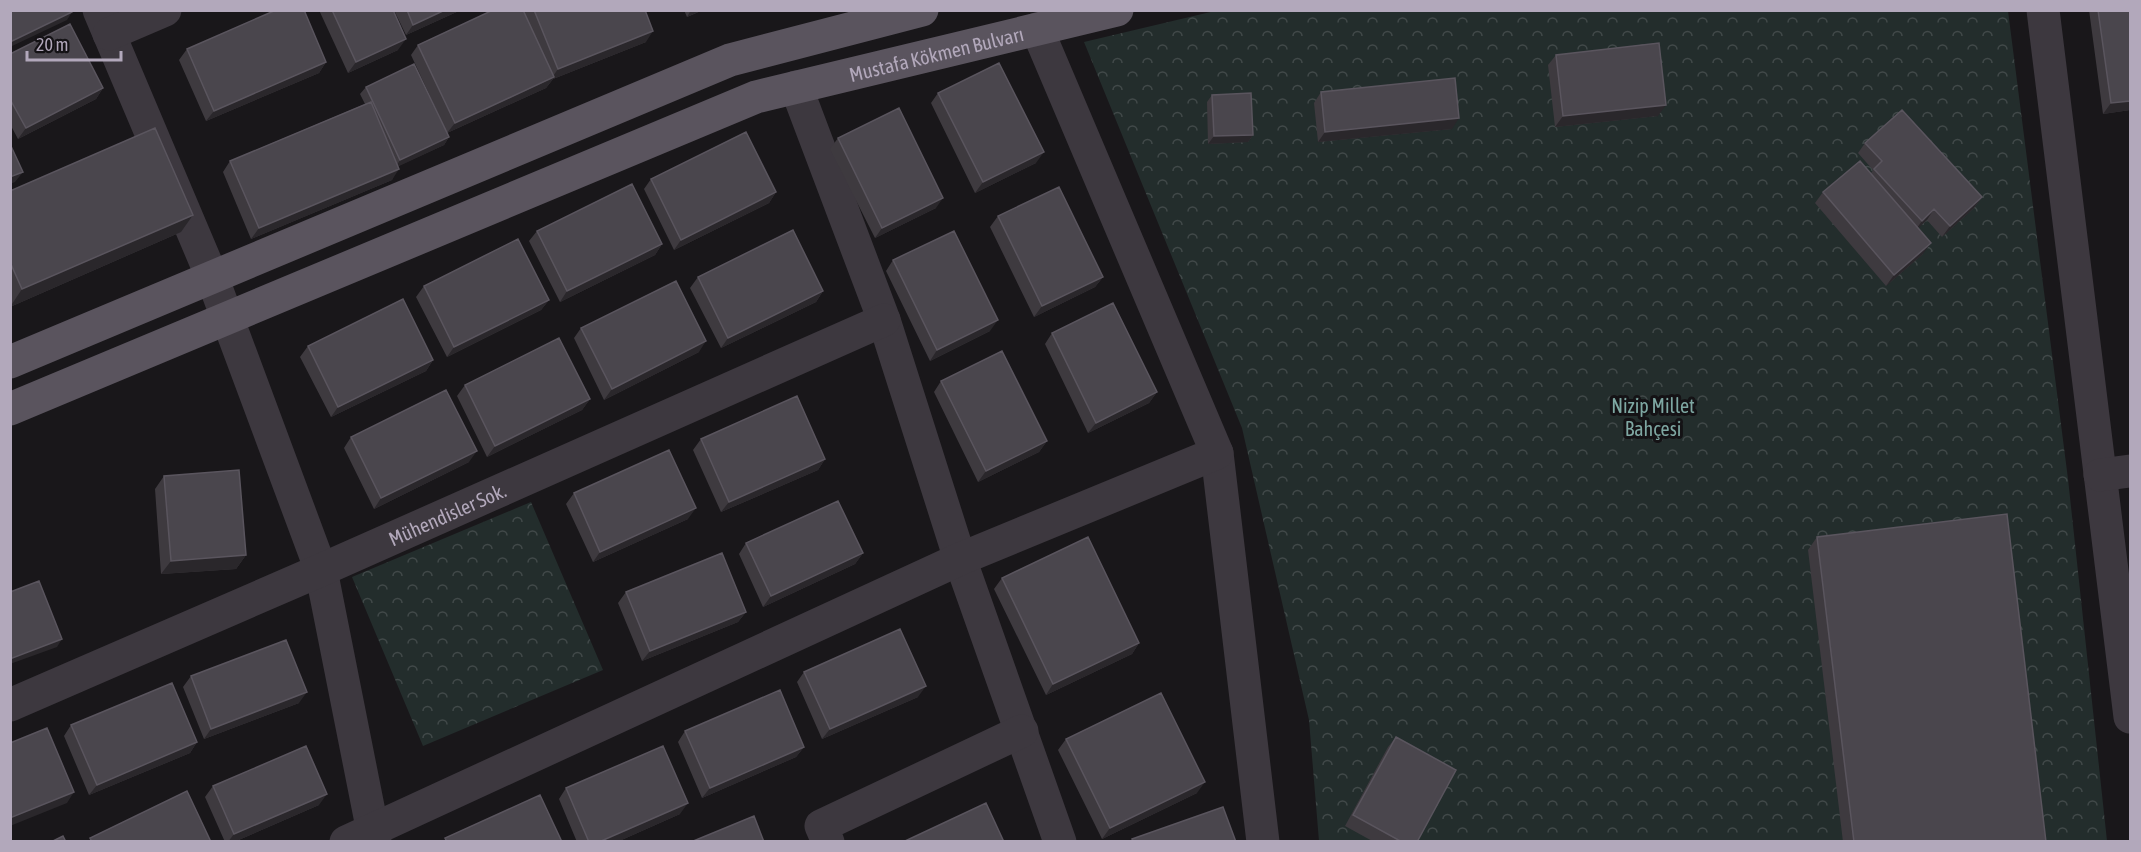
<svg xmlns="http://www.w3.org/2000/svg" width="2141" height="852" font-family="'Asap Condensed',sans-serif">
	<defs>
		<pattern id="park-crowns" width="20" height="18" patternUnits="userSpaceOnUse" patternTransform="scale(1.5)"><rect width="20" height="18" fill="#232d2c"/><path d="M2 6a3 3 0 1 1 6 0M12 15a3 3 0 1 1 6 0" fill="none" stroke="#414949"/></pattern>
	</defs>
	<rect width="100%" height="100%" fill="#19171a"/>
	<path fill="url(#park-crowns)" d="M1219,10L2008,11L2068,479L2107,841H1319L1309,720L1242,428L1084,42Z
		M531,502L603,670L423,746L352,577Z"/>
	<g fill="none" stroke-linecap="round" stroke-linejoin="round">
		<g stroke="#3d383f" stroke-width="33">
			<path d="M99,10L212,277L321,570L375,842"/>
			<path d="M2043,10L2130,717"/>
			<path d="M109,34L165,10"/>
			<path d="M796,87L884,320L960,559L1060,842"/>
			<path d="M1217,453L1263,842"/>
			<path d="M2100,475L2130,471"/>
			<path id="s1" d="M10,705L321,570L884,320"/>
			<path d="M346,842L960,559L1217,453L1037,29"/>
			<path d="M828,842L821,826L1022,731"/>
		</g>
		<g stroke="#5a545e" stroke-width="33">
			<path d="M10,362L730,60L922,10"/>
			<path id="s2" d="M10,409L756,97L1117,10"/>
		</g>
	</g>
	<path fill="#3e3a3f" d="M319,10H393L398,50L348,73Z
		M394,10H461L406,35Z
		M493,10H645L646,42L553,79L546,88L447,133L449,137L444,145L398,166L392,180L251,239L223,172L230,161L365,104L360,94L366,87L442,122L411,55L418,45Z
		M684,10H703L687,17Z
		M2089,10H2130V110L2103,114Z
		M187,49L326,62L319,73L206,121L179,60Z
		M10,54L103,88L96,99L18,139L10,124Z
		M1556,55L1658,116L1555,127L1548,65Z
		M1321,92L1452,129L1318,142L1314,103Z
		M938,93L1036,163L975,193L931,103Z
		M1212,95L1253,135L1248,142L1208,144L1207,102Z
		M838,138L936,208L875,238L830,149Z
		M1865,143L1982,197L1974,208L1942,237L1927,220L1918,228L1923,254L1886,286L1815,203L1823,192L1871,173L1873,170L1858,153Z
		M651,179L776,192L769,203L674,250L644,189Z
		M10,191L181,232L10,307Z
		M998,216L1103,277L1095,287L1034,317L990,227Z
		M537,231L662,244L655,255L560,302L529,241Z
		M893,260L990,331L930,361L886,271Z
		M698,277L823,291L816,302L721,348L690,288Z
		M424,286L549,300L541,310L447,357L416,297Z
		M581,328L699,352L604,400L574,338Z
		M1052,333L1157,392L1149,403L1088,433L1045,344Z
		M308,346L433,360L426,371L331,417L300,357Z
		M941,381L1047,441L1039,452L978,482L934,392Z
		M465,385L590,399L582,410L487,457L457,396Z
		M351,437L469,462L374,509L344,448Z
		M701,439L825,459L818,470L721,512L693,450Z
		M164,476L246,555L236,569L161,574L155,489Z
		M574,493L688,519L593,562L566,504Z
		M1817,537L2046,842H1843L1808,550Z
		M746,543L863,553L855,564L763,607L739,554Z
		M1002,578L1139,643L1132,654L1046,695L994,589Z
		M626,592L746,612L738,622L642,661L618,603Z
		M804,672L918,697L822,739L797,682Z
		M191,676L299,703L204,739L183,687Z
		M71,725L197,742L190,753L89,795L64,736Z
		M685,731L804,747L796,757L702,798L678,742Z
		M1396,737L1417,842H1374L1345,826L1388,747Z
		M1066,739L1197,793L1102,839L1058,750Z
		M213,786L319,805L234,842H225L205,797Z
		M566,788L680,814L617,842H577L559,799Z"/>
	<path fill="#2a272b" d="M445,10H461L406,35L413,25Z
		M691,10H703L687,17Z
		M72,12L67,20L10,47V42Z
		M653,31L646,42L553,79L546,88L447,133L455,123L551,79L558,69Z
		M406,39L398,50L348,73L356,62Z
		M326,62L319,73L206,121L214,111Z
		M103,88L96,99L18,139L26,128Z
		M2130,101V110L2103,114L2111,103Z
		M1666,105L1658,116L1555,127L1563,116Z
		M1459,118L1452,129L1318,142L1325,132Z
		M1253,135L1248,142L1208,144L1214,136Z
		M449,137L444,145L395,168L400,160Z
		M1044,152L1036,163L975,193L983,182Z
		M399,169L392,180L251,239L259,228Z
		M23,172L15,182L10,184V177Z
		M776,192L769,203L674,250L681,240Z
		M1982,197L1974,208L1942,237L1950,226Z
		M943,198L936,208L875,238L882,228Z
		M1934,209L1927,220L1914,232L1922,221Z
		M193,215L181,232L10,307L22,289Z
		M1931,243L1923,254L1886,286L1894,275Z
		M662,244L655,255L560,302L567,291Z
		M1103,277L1095,287L1034,317L1042,306Z
		M823,291L816,302L721,348L728,338Z
		M549,300L541,310L447,357L454,347Z
		M998,320L990,331L930,361L937,350Z
		M706,341L699,352L604,400L612,389Z
		M433,360L426,371L331,417L338,407Z
		M1157,392L1149,403L1088,433L1096,423Z
		M590,399L582,410L487,457L495,446Z
		M1047,441L1039,452L978,482L986,471Z
		M477,451L469,462L374,509L381,498Z
		M825,459L818,470L721,512L729,502Z
		M696,508L688,519L593,562L600,552Z
		M863,553L855,564L763,607L771,596Z
		M246,555L236,569L161,574L171,561Z
		M746,612L738,622L642,661L650,651Z
		M62,639L57,647L10,664V659Z
		M1139,643L1132,654L1046,695L1053,684Z
		M926,686L918,697L822,739L830,729Z
		M307,692L299,703L204,739L211,729Z
		M197,742L190,753L89,795L97,785Z
		M804,747L796,757L702,798L710,788Z
		M1205,782L1197,793L1102,839L1110,828Z
		M74,792L67,803L10,826V818Z
		M327,794L319,805L234,842H228L234,834Z
		M688,803L680,814L617,842H599Z"/>
	<path fill="#4a464d" stroke="#5a555e" stroke-width="1.5" d="M10,10H72V12L10,42Z
		M276,10H304L326,62L214,111L187,49Z
		M332,10H393L406,39L356,62Z
		M407,10H445L413,25Z
		M493,10H523L554,77L455,123L418,45Z
		M534,10H645L653,31L558,69Z
		M2098,10H2130V101L2111,103Z
		M70,24L103,88L26,128L10,99V54Z
		M1659,43L1666,105L1563,116L1556,55Z
		M999,63L1044,152L983,182L938,93Z
		M414,64L449,137L400,160L366,87Z
		M1455,78L1459,118L1325,132L1321,92Z
		M1251,93L1253,135L1214,136L1212,95Z
		M371,102L399,169L259,228L230,161Z
		M899,108L943,198L882,228L838,138Z
		M1902,110L1982,197L1950,226L1934,209L1922,221L1874,169L1882,161L1865,143Z
		M155,128L193,215L22,289L10,262V191Z
		M746,132L776,192L681,240L651,179Z
		M10,144L23,172L10,177Z
		M1860,161L1931,243L1894,275L1823,192Z
		M632,184L662,244L567,291L537,231Z
		M1059,187L1103,277L1042,306L998,216Z
		M793,230L823,291L728,338L698,277Z
		M954,231L998,320L937,350L893,260Z
		M518,239L549,300L454,347L424,286Z
		M676,281L706,341L612,389L581,328Z
		M403,299L433,360L338,407L308,346Z
		M1113,303L1157,392L1096,423L1052,333Z
		M559,338L590,399L495,446L465,385Z
		M1002,351L1047,441L986,471L941,381Z
		M446,390L477,451L381,498L351,437Z
		M797,396L825,459L729,502L701,439Z
		M669,450L696,508L600,552L574,493Z
		M239,470L246,555L171,561L164,476Z
		M838,501L863,553L771,596L746,543Z
		M2007,514L2046,842H1854L1817,537Z
		M1088,537L1139,643L1053,684L1002,578Z
		M722,553L746,612L650,651L626,592Z
		M39,581L62,639L10,659V592Z
		M900,629L926,686L830,729L804,672Z
		M286,640L307,692L211,729L191,676Z
		M172,683L197,742L97,785L71,725Z
		M780,690L804,747L710,788L685,731Z
		M1161,693L1205,782L1110,828L1066,739Z
		M47,728L74,792L10,818V743Z
		M1396,737L1456,770L1417,842H1402L1353,815Z
		M306,746L327,794L234,834L213,786Z
		M663,746L688,803L599,842H589L566,788Z
		M187,791L211,842H92L90,838Z
		M540,795L562,842H447L445,838Z
		M986,803L1004,842H903Z
		M1223,807L1236,842H1133L1132,839Z
		M754,816L764,842H691Z
		M63,836L66,842H51Z"/>
	<g text-anchor="middle" dominant-baseline="central" stroke-width="6" stroke-linejoin="round" paint-order="stroke">
		<g font-size="20" fill="#b2a8bb" stroke="#141215">
			<text stroke="none"><textPath href="#s2" startOffset="994">Mustafa Kökmen Bulvarı</textPath></text>
			<text stroke="none"><textPath href="#s1" startOffset="477">Mühendisler Sok.</textPath></text>
		</g>
		<g font-size="20" fill="#7ea7a2" stroke="#141215">
			<text x="1653" y="405">Nizip Millet<tspan x="1653" dy="23">Bahçesi</tspan></text>
		</g>
	</g>
	<rect width="2141" height="852" fill="none" stroke="#b2a8bb" stroke-width="24"/>
	<path d="M27 51v9h94v-9" fill="none" stroke="#b2a8bb" stroke-width="3"/>
	<text x="36" y="51" font-size="18" fill="#b2a8bb" stroke="#141215" stroke-width="4.5" paint-order="stroke">20 m</text>
</svg>
